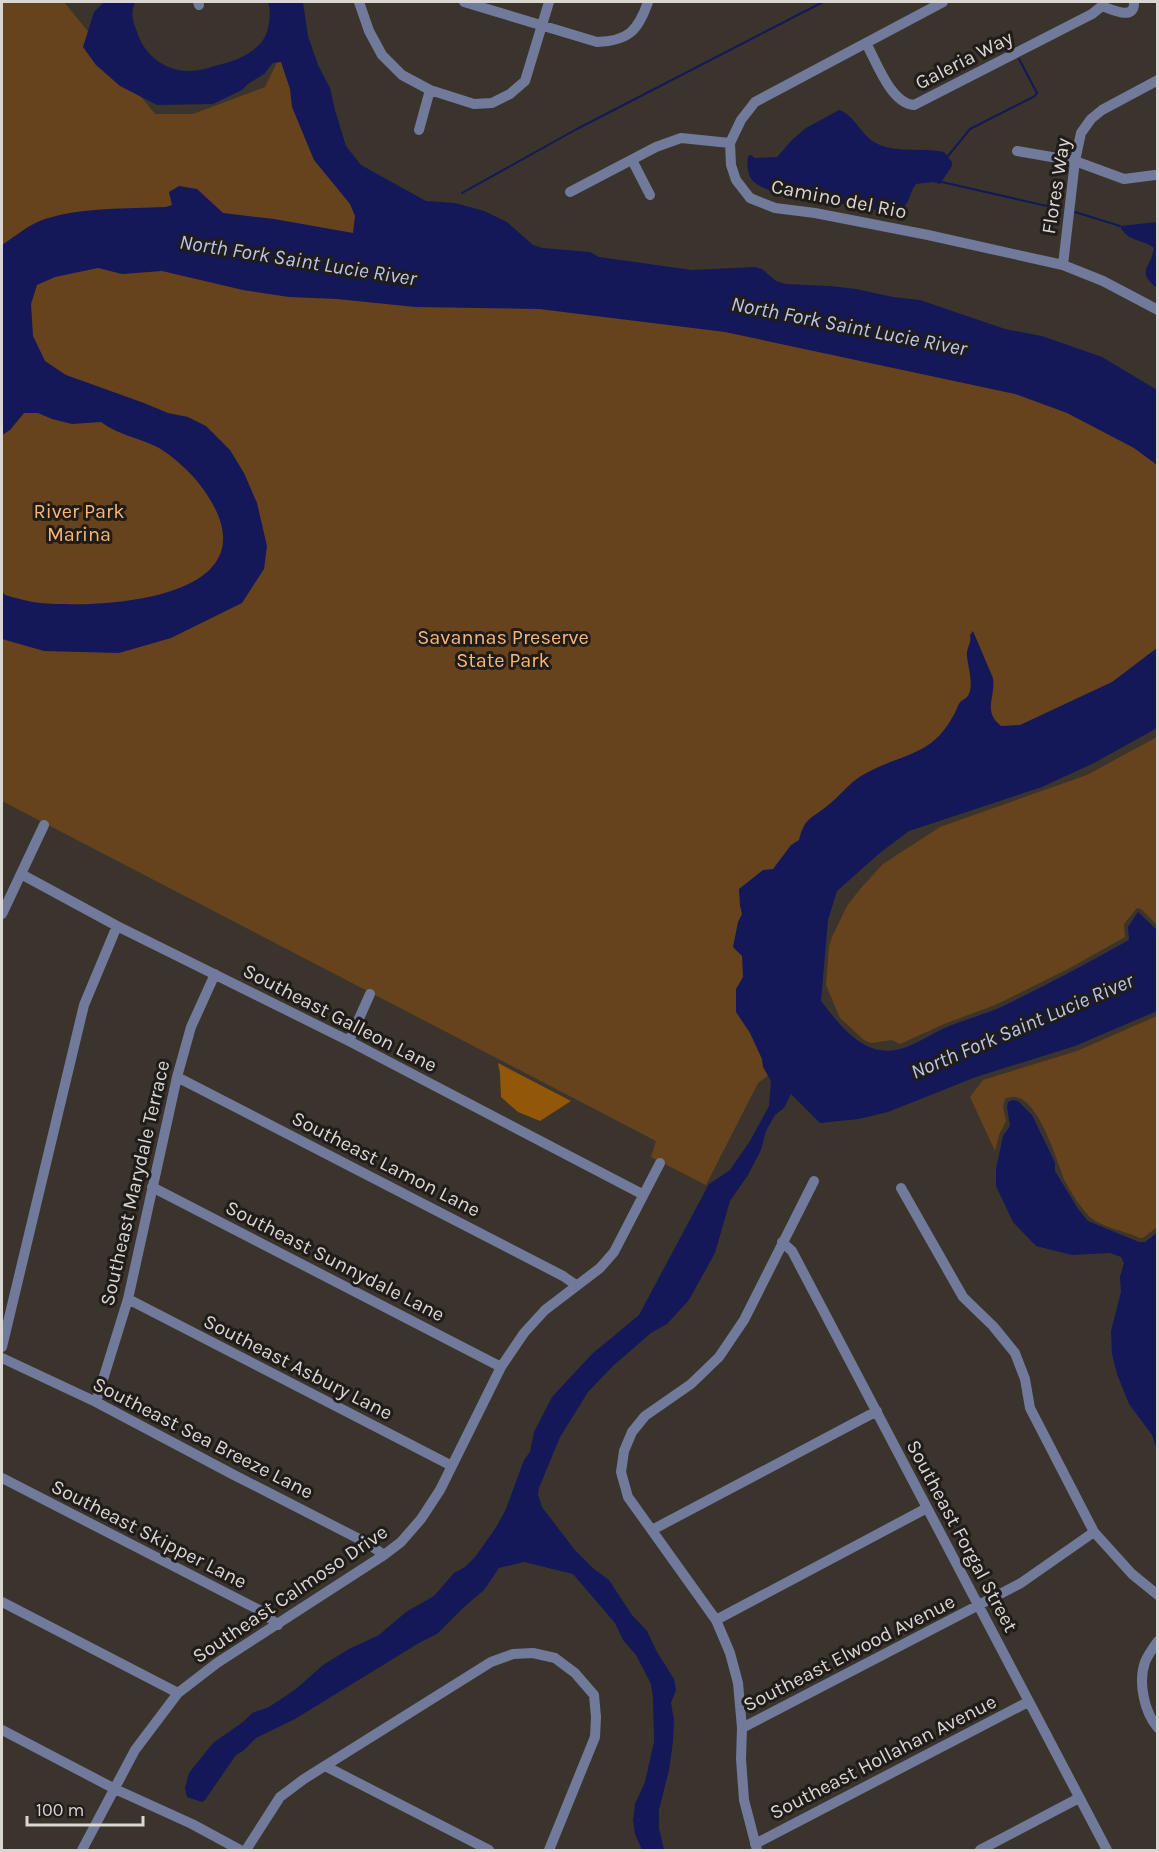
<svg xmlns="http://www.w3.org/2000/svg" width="1159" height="1852" font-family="Karla,sans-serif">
	<rect width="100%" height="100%" fill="#3b342d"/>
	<path fill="#67431d" d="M2,2H64L155,114H193L265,87L283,50L360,192L364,237L718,298L1157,429V674L790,879L789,1060L758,1083L706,1185L651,1157L656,1141L2,801Z
		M1157,737V925L1141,909L1137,908L1124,924L1125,937L1068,969L995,1005L944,1024L900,1044L892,1040L871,1043L864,1040L840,1018L826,985L829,946L832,937L847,906L861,888L883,864L940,827L1087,775Z
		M1157,1016V1227L1143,1238H1140C1125,1231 1100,1227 1089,1216C1079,1206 1071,1192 1065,1181C1057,1162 1035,1082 1005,1099L1003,1107L1006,1121L999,1135L995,1151L970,1097L983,1080L1077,1051Z"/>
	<path fill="#935708" d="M498,1063L571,1101L540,1121L518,1112L501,1097L500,1073Z"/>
	<path fill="#141858" d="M104,2H135C130,15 133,20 137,32C144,55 166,72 190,71C200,71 211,67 222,64C235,61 249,55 259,45C269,36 272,14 268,2H303L308,36L318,65L330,88L335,110L346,146L361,165L426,201L455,203L484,211L507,222L533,245L543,248L590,252L599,257L692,270L755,267L762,269L776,281L786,284L830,286L856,289L893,297L920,300L1005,329L1042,336L1102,357L1157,390V465L1134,448L1067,413L1015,394L725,332L539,309L415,307L337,299L289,297L243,290L162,271L122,274L98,268L55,277L37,285L31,304L33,336L45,361L66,375L144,403L168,413L188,417L206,426L230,450L244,473L257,503L267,546L264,569L242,603L171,638L119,653L44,651L2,639V591L5,595C16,598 29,602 41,603C114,609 289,596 197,481C187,469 172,456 159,448C140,438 118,435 101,422L72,424L52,419L38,413H24L10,430L2,435V245C16,236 29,224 45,219C84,207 126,209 166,207L172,205L169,192L179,186L197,189L223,213L274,219L353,233L355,216L350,204L314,160L292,107L290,89L281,62L273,63L264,74L248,84L242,90L213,104L157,105L120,86L96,65L83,47L94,12Z
		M839,110C854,115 861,134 874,142C894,154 922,147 944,152L952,162V166L940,184L933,182L916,184C910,191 910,203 902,208C888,217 838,201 820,199C805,197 790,197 775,192C768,190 760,187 754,182C747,176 747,165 748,156L751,155L755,158L777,157L792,140L806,128Z
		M1157,222H1158L1157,288C1135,270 1151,269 1154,248C1143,239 1127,242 1120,226Z
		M973,631L993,678C996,698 982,710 1001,726L1020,725L1112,682L1157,648V728L1094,763L1042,787L909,831L881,852L837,891L828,920L821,1001C836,1020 854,1045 879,1050C903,1055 926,1036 947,1027C964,1020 982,1015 999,1008C1043,987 1086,964 1129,940L1128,927L1138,912L1157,930V1011L1075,1046L976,1077L888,1112L859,1119L820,1123L791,1094L784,1108L775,1115L766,1131L761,1150L748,1175L730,1201L715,1253L689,1300L667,1324L651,1333L613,1366L588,1392L560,1437L539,1488L538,1494L542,1507L574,1549L594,1569L609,1580L632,1615L647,1631L657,1652L674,1679L676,1690L671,1703L674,1720L673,1742L669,1770L659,1810V1828L664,1850H642L635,1834L633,1821L635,1804L645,1782L654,1742L653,1697L651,1684L636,1655L623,1640L615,1623L573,1574L524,1562L499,1568L484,1590L463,1608L437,1634L419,1643L295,1719L256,1738L243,1751L236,1755L205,1800L202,1802L187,1797L185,1788L189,1773L213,1743L243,1722L252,1713L269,1707L296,1689L323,1665L349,1649L379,1635L406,1612L434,1596L454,1573L465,1567L475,1557L495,1529L506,1509L524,1460L530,1452L534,1432L552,1397L592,1354L639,1315L709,1184L730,1170L750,1141L769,1106L771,1081L763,1067L762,1059L750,1033L736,1012V989L743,977L742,956L733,947L738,922L742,914L740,906L739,889L763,870L773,869L791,845L799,840C805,817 810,820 827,806C839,797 848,784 861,776C903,751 935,759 958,706C960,700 963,701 967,697C975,687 968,668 967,656C966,648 972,643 970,635Z
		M1012,1100L1018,1101L1032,1115L1049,1150L1055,1163V1171L1078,1209L1088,1221L1139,1242H1145L1157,1233V1450L1152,1435L1129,1404L1117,1374L1112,1354L1111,1331L1121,1292L1120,1277L1124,1263L1121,1257L1110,1253L1072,1255L1036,1246L1013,1222L996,1186V1169L1003,1136L1010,1126L1007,1107L1008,1102Z"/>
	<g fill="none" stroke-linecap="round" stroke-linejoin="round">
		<path stroke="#141858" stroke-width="2" d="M948,156L970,129L1035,96L1037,93L1019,59
			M942,182L1060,209
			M462,193L575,130L823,2
			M1075,212L1120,226"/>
		<path stroke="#717a9b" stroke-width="10" d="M198,2L199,5
			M359,2L369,31L382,55L402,75L430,90L474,104L492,103L510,94L525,81L549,2
			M464,2L597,42C628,41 638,31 648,2
			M943,2L755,102L741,120L730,143L731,165L736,180L750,198L775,208L815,213L928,235L1063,265L1103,281L1158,310
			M1102,6C1113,10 1135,21 1134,2
			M866,43C876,61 891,104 914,105L1092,14L1102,6L1103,2
			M419,130L430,90
			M1017,151L1075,161L1124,179L1155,175
			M632,160L650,195
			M570,192L656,147L681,138L730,143
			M1063,265L1075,161L1081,133L1091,119L1102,110L1158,80
			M21,874L117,926L349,1041L642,1194
			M2,914L44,825
			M349,1041L370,994
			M177,1077L563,1276L576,1285
			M152,1187L501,1367
			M901,1188L963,1297L993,1326L1015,1353L1025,1379L1030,1408L1094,1532L1132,1574L1158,1595
			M782,1242L792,1251L1107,1850
			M128,1299L452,1466
			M2,1347L84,1005L117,926
			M2,1358L96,1402L234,1475L367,1543L384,1555
			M96,1402L128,1299L177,1077L191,1027L215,974
			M2,1478L261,1611L278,1625
			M652,1530L877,1411
			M2,1602L178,1693
			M716,1620L927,1508
			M1158,1641C1153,1648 1148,1655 1145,1662C1138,1682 1144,1712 1158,1728
			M742,1728L1021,1583L1094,1532
			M2,1730L115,1789L192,1824L240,1850
			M327,1767L489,1850
			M755,1844L1028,1702
			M82,1850L135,1750L178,1693L217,1663L384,1555L401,1542L421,1519L440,1490L501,1367L524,1333L545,1310L600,1268L614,1252L660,1163
			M246,1850L280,1797L304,1779L491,1662L513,1654L533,1653L555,1658L575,1673L594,1695L596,1717L595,1737L549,1850
			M757,1850L744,1800L741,1759L742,1728L738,1683L730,1653L716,1620L628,1497L621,1472L624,1451L632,1432L645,1416L691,1384L719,1357L744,1320L814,1181
			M980,1850L1079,1798"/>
	</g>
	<g text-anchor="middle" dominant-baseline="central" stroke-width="6" stroke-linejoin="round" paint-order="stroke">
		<g font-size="20" fill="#dad6d2" stroke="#1f1c19">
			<text transform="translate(964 60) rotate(-27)">Galeria Way</text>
			<text transform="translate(1056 186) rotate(-81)">Flores Way</text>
			<text transform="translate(839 199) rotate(11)">Camino del Rio</text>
			<text transform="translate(340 1018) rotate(27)">Southeast Galleon Lane</text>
			<text transform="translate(386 1164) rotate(27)">Southeast Lamon Lane</text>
			<text transform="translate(135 1183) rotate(-77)">Southeast Marydale Terrace</text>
			<text transform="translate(335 1261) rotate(27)">Southeast Sunnydale Lane</text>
			<text transform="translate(298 1367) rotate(27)">Southeast Asbury Lane</text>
			<text transform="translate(203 1438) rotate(27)">Southeast Sea Breeze Lane</text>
			<text transform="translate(149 1534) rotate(27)">Southeast Skipper Lane</text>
			<text transform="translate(962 1536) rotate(62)">Southeast Forgal Street</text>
			<text transform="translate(290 1594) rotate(-34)">Southeast Calmoso Drive</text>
			<text transform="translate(849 1653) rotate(-27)">Southeast Elwood Avenue</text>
			<text transform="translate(883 1757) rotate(-27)">Southeast Hollahan Avenue</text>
		</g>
		<g font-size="20" fill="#fbb674" stroke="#1f1c19">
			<text x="79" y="511">River Park<tspan x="79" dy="23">Marina</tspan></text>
			<text x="503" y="637">Savannas Preserve<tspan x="503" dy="23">State Park</tspan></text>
		</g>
		<g font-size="21" font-style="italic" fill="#bac5ed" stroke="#1f1c19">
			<text transform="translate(298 260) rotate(9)">North Fork Saint Lucie River</text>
			<text transform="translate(849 326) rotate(11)">North Fork Saint Lucie River</text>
			<text transform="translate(1022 1026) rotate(-23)">North Fork Saint Lucie River</text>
		</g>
	</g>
	<rect width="1159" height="1852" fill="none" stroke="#dad6d2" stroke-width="6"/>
	<path d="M27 1816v9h116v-9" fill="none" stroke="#dad6d2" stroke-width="3"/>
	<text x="36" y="1816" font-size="18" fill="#dad6d2" stroke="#1f1c19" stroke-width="4.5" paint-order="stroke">100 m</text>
</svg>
